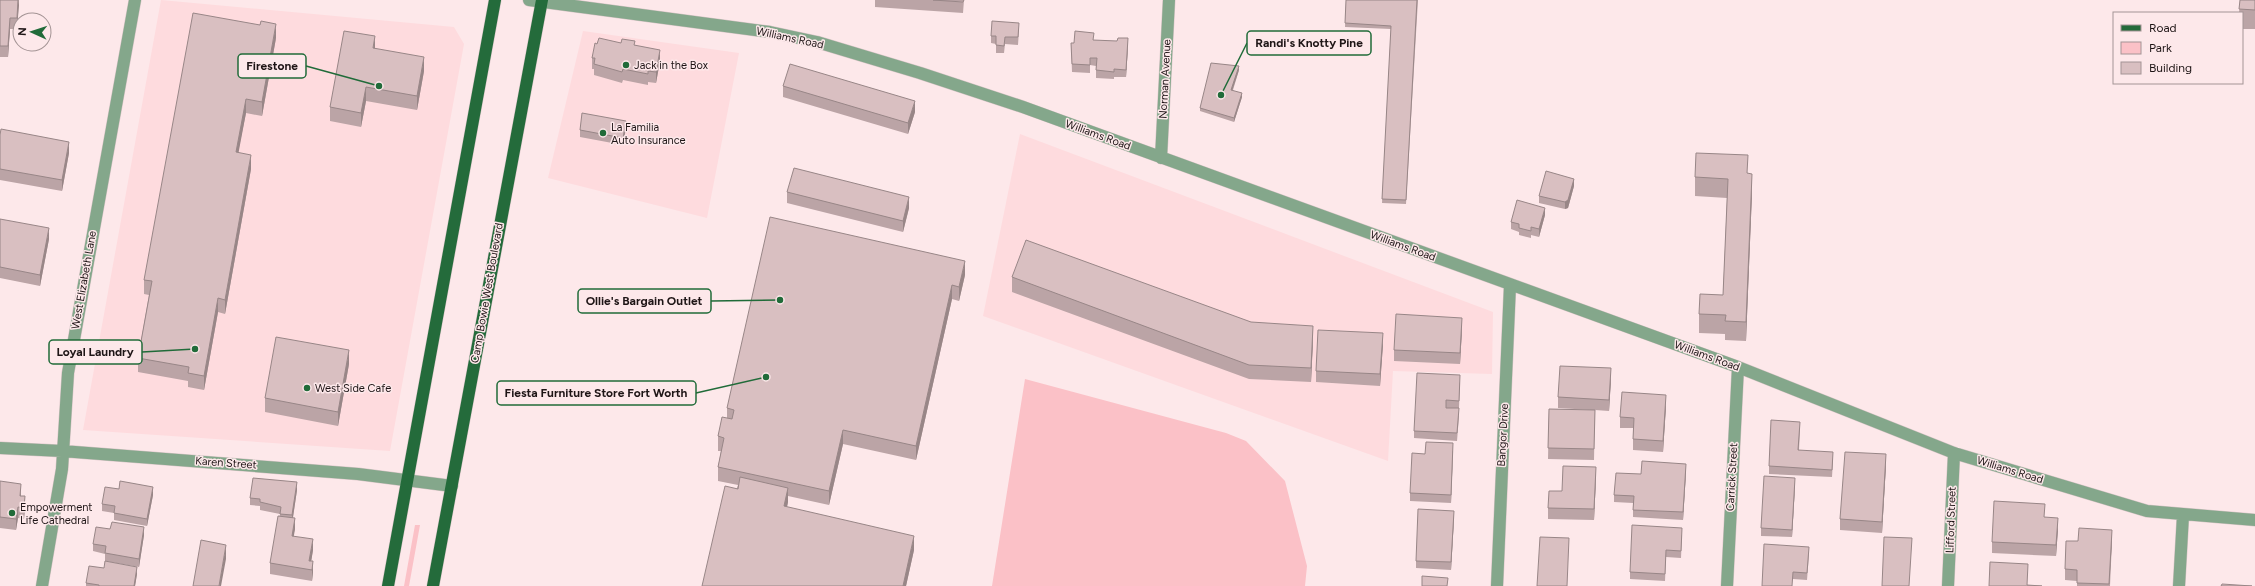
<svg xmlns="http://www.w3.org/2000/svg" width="2255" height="586" font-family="Figtree,sans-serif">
	<rect width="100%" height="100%" fill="#fde8ea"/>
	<path fill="#fedbde" d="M161,0L454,27L464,44L390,451L83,430Z
		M583,31L739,53L707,218L548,178Z
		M1020,134L1493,312L1492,374L1393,371L1388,461L983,316Z"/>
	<path fill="#fbc1c7" d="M1025,379L1226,433L1246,441L1285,481L1307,566L1305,586H992Z
		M415,525H420L409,586H404Z"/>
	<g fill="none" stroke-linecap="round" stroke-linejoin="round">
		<g stroke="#d9c6c8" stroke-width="13">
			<path id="minor" d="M529,0L770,32L817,42L920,73L1023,107L1738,367L1954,453L2147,511L2255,520
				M1161,158L1169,0
				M0,448L62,451L358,474L452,486
				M42,586L62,469L68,373L135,0
				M1497,586L1510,285
				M1727,586L1738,367
				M1948,586L1954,453
				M2179,586L2183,515"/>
		</g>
		<g stroke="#d9c6c8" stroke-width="13">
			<path id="major" d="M388,586L495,0
				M433,586L542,0"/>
		</g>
		<use href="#minor" stroke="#84a78b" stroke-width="12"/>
		<use href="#major" stroke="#246b3b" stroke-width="12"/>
	</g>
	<path fill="#bba4a6" d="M0,0H19L17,29H10L8,57H0Z
		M875,0H964L963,13L875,7Z
		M1346,0H1418L1406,204L1382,203L1391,29L1345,27Z
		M2240,0H2255V29H2242V13H2239Z
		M1019,30L1018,45L1005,44L1004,53H996V44L991,43V36Z
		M276,38L262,116L246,113L238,152L251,169L225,314L218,312L204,390L188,387V381L138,372V358L149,295L144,294V280Z
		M1094,40L1128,46L1126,77H1114V79L1096,78V66L1090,65V73L1072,72L1071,43H1074Z
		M597,44L635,45L660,61L656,83L648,82V85L623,80L622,83L594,75V69H592V58Z
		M375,48L424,71L417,110L366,101L361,127L330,121V107Z
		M1239,70L1233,90L1242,97L1234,122L1200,111V108Z
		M783,86L915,112L908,134L783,97Z
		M626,128L623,145L580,137V130Z
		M0,135L69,153L62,191L0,180Z
		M1748,173L1752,193L1746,341L1725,340V334L1699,333V314L1723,295L1727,198L1695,196V177Z
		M1574,186L1568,208L1565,209L1539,203V196Z
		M787,192L909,208L903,232L787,203Z
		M1545,215L1539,237L1531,235V238L1519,235V232L1511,229V222Z
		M0,219L49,239L40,286L0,278Z
		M965,275L959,301L952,299L916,460L843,444L829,505L788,496V502L787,507L914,550L906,586H702L738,485L718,481V467L721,451H718V436L727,418V408Z
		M1012,277L1251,322L1313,340L1311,382L1249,379L1012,292Z
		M1462,329L1460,364L1394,361V350Z
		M1383,344L1380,386L1316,382V371Z
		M349,364L338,426L265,412V398Z
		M1611,379L1609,411L1595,410L1594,460L1548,459L1549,409L1591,410L1558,408V397Z
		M1460,382L1459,408H1446L1459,416L1457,441L1414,438V431Z
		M1666,406L1663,452L1633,450V428H1620V417Z
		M1800,429L1799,450L1833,460L1832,477L1769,474V466Z
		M1453,451L1451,503L1410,501V493L1425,454Z
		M1886,465L1882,533L1840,530V519Z
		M1686,472L1683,520L1633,517V503L1614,502V495Z
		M1596,478L1594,520L1548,519V508L1562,491Z
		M0,481L21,496L25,507L24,519L18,518L16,530L0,528Z
		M1795,486L1792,537L1761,536V528Z
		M297,490L293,518L295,529L293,536L313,550L311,561L313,572L312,581L270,574V563L280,514L260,510V506L250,505V498Z
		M153,495L147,526L114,520V513L102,511V504Z
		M2045,517L2058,529L2056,556L1992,553V542Z
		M1454,518L1451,570L1416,568V561Z
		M144,535L139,567L105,561V554L93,551V544Z
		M1682,535L1681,558L1666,557L1665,581L1630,579V572Z
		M2078,541H2112L2110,586H2077V581L2065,580V569Z
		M1809,554L1807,580L1793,579L1762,586Z
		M137,574L135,586H86V583Z"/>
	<path fill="#988687" d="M18,0L19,5L17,29V18Z
		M10,18V29L8,57V46Z
		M276,24V38L262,116V102Z
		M375,36V50L373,48Z
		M1128,38V46L1126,77V70Z
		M660,50V61L656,83V72Z
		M424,57V71L417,110V96Z
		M1239,66V70L1231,94V90Z
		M366,87V101L361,127V113Z
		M1242,93V97L1234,122V118Z
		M246,99V113L236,166V152Z
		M915,101V112L908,134V123Z
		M626,121V128L623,145V138Z
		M69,142V153L62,191V180Z
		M251,155V169L225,314V300Z
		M1752,174V193L1746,341V322Z
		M1574,179V186L1568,208L1565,209V202Z
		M909,197V208L903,232V221Z
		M1545,208V215L1539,237V229Z
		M49,228V239L40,286V275Z
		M965,261V275L959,301V287Z
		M952,285V299L916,460V446Z
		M218,298V312L204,390V376Z
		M1462,318V329L1460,364V353Z
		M1313,326V340L1311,382V368Z
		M1383,333V344L1380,386V374Z
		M349,350V364L338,426V412Z
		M1611,368V379L1609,411V400Z
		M1666,395V406L1663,452V441Z
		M843,430V444L829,505V491Z
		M1453,443V451L1451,503V495Z
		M1886,454V465L1882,533V522Z
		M1686,464V472L1683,520V512Z
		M1596,467V478L1594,520V509Z
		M1795,478V486L1792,537V530Z
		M297,482V490L292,523V515Z
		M21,484V495L20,507V496Z
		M153,487V495L147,526V519Z
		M788,488V502L784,520V506Z
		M25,496V507L24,519V508Z
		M18,507V518L16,530V519Z
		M1454,511V518L1451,570V562Z
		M295,518V529L292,547V536Z
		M2058,518V529L2056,556V545Z
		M144,527V535L139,567V559Z
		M2112,530V541L2109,586V584Z
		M914,536V550L906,586H903Z
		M313,539V550L310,569L309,561Z
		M226,545V559L221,586H219Z
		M313,561V572L312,581V570Z
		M137,567V574L135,586H134Z"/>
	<path fill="#d9bfc1" stroke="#988687" d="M0,0H18L17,18H10L8,46H0Z
		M933,0H964L963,2Z
		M1346,0H1417L1406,200L1382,199L1391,26L1345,23Z
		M2240,0H2255V10L2239,9Z
		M193,13L260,25L261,21L276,24L262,102L246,99L236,152L251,155L225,300L218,298L204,376L188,373L189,367L138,358L152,281L144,280Z
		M992,21L1019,23L1018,37H1005L1004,46L996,45V36H991Z
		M344,31L375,36L373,48L424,57L417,96L366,87L361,113L330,107Z
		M1075,31L1094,33L1093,40L1117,41L1118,38H1128L1126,70L1114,69V72L1096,70L1097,58H1090V65L1072,64L1071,43H1074Z
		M599,38L621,43L622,39L635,41L634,45L660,50L656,72L648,71V74L623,69L622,72L594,64L595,58H592L595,43L597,44Z
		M1211,63L1239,66L1231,90L1242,93L1234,118L1200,108Z
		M790,64L915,101L908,123L783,86Z
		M582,113L626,121L623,138L580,130Z
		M1,129L69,142L62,180L0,169V135Z
		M1696,153L1748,155L1747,173L1752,174L1746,322L1725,321L1726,315L1699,314L1700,294L1723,295L1728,179L1695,177Z
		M794,168L909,197L903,221L787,192Z
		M1546,171L1574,179L1568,200L1565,202L1539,196Z
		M1517,200L1545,208L1539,229L1531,227V231L1519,228V224L1511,222Z
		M770,217L965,261L959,287L952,285L916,446L843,430L829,491L718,467L724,438L718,436L722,417L732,419L734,410L727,408Z
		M0,219L49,228L40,275L0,267Z
		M1026,240L1251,322L1313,326L1311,368L1249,365L1012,277Z
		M1396,314L1462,318L1460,353L1394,350Z
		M1318,330L1383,333L1380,374L1316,371Z
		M276,337L349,350L338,412L265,398Z
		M1560,366L1611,368L1609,400L1558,397Z
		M1417,373L1460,375L1459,401L1446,400V408H1459L1457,433L1414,431Z
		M1622,392L1666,395L1663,441L1633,439L1634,418L1620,417Z
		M1549,409L1595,410L1594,449L1548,448Z
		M1771,420L1800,422L1798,450L1833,452L1832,470L1769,466Z
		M1426,442L1453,443L1451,495L1410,493L1412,453L1425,454Z
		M1845,452L1886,454L1882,522L1840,519Z
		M1642,461L1686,464L1683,512L1633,510L1634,496L1614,495L1616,473L1641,474Z
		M1563,466L1596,467L1594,509L1548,508L1549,491H1562Z
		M1764,476L1795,478L1792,530L1761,528Z
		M740,477L788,488L784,506L914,536L903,586H702L725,486L738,489Z
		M253,478L297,482L292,515L280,514L281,507L260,502V499L250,498Z
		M0,481L21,484L20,496H25L24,508L18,507L16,519L0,517Z
		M120,481L153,487L147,519L114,513L115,506L102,504L105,487L119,489Z
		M1994,501L2045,504L2044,517L2058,518L2056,545L1992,542Z
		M1418,509L1454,511L1451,562L1416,561Z
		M278,516L295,518L292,536L313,539L309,561H313L312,570L270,563Z
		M112,522L144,527L139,559L105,553L106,546L93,544L96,527L110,529Z
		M1632,525L1682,528L1681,551L1666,550L1665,574L1630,572Z
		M2079,528L2112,530L2109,584L2077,583V570L2065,569L2066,541H2078Z
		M1540,537L1569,538L1567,586H1537Z
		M1884,537L1912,538L1909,586H1882Z
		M201,540L226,545L219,586H193Z
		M1764,544L1809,547L1807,573L1793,572L1792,586H1762Z
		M105,561L137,567L134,586H99V585L86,583L89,566L104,568Z
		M1990,562L2028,564L2027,585L2042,586H1989Z
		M1422,576L1448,578L1447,586H1422Z
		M2222,584L2252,586H2221Z"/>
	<g fill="#206b39" stroke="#fde8ea" stroke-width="1.5">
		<circle cx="626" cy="65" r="4"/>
		<circle cx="603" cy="133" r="4"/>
		<circle cx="307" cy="388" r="4"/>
		<circle cx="12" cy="513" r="4"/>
	</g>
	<g text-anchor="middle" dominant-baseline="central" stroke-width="3" stroke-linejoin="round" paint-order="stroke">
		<g font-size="11" fill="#1e1516" stroke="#fde8ea">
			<text transform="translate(790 38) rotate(12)">Williams Road</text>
			<text transform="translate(1165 79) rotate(-87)">Norman Avenue</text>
			<text transform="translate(1098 135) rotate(20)">Williams Road</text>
			<text transform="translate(1403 246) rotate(20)">Williams Road</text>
			<text transform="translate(84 280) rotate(-80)">West Elizabeth Lane</text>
			<text transform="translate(487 293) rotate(-80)">Camp Bowie West Boulevard</text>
			<text transform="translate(1707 356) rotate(20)">Williams Road</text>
			<text transform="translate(1503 435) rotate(-87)">Bangor Drive</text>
			<text transform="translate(226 463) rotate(4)">Karen Street</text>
			<text transform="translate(2010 470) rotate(17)">Williams Road</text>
			<text transform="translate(1732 477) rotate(-87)">Carrick Street</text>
			<text transform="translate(1951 520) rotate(-88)">Lifford Street</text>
		</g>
		<g font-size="11" fill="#1e1516" stroke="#fde8ea" text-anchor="start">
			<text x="634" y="65">Jack in the Box</text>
			<text x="611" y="127">La Familia<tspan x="611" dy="13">Auto Insurance</tspan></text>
			<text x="315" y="388">West Side Cafe</text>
			<text x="20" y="507">Empowerment<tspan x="20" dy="13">Life Cathedral</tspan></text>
		</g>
	</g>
	<path fill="none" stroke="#206b39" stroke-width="1.5" d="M1221 95L1247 43M379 86L306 66M780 300L711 301M195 349L142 352M766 377L696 393"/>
	<g fill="#206b39" stroke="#fde8ea" stroke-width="1.5">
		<circle cx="1221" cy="95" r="4"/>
		<circle cx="379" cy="86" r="4"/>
		<circle cx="780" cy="300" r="4"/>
		<circle cx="195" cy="349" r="4"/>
		<circle cx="766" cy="377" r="4"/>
	</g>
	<g fill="#fde8ea" stroke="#206b39" stroke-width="1.5">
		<rect x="1247" y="31" width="124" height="24" rx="4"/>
		<rect x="238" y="54" width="68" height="24" rx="4"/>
		<rect x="578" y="289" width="133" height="24" rx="4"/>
		<rect x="49" y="340" width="93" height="24" rx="4"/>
		<rect x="497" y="381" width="199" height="24" rx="4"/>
	</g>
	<g font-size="12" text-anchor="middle" font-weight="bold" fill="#1e1516">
		<text x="1309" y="47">Randi's Knotty Pine</text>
		<text x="272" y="70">Firestone</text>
		<text x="644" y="305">Ollie's Bargain Outlet</text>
		<text x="95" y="356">Loyal Laundry</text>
		<text x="596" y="397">Fiesta Furniture Store Fort Worth</text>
	</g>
	<rect x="2113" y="12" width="130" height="72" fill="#fde8ea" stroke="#a49495"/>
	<rect x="2121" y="25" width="20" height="6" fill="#246b3b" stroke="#a49495"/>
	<text x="2149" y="32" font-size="12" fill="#1e1516">Road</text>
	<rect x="2121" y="42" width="20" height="12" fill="#fbc1c7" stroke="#a49495"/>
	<text x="2149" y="52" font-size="12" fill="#1e1516">Park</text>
	<rect x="2121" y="62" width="20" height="12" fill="#d9bfc1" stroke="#a49495"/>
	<text x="2149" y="72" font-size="12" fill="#1e1516">Building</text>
	<g transform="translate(32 32) rotate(273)"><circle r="19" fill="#fde8ea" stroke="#a49495"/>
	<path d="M0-3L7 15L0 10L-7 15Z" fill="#206b39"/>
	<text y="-6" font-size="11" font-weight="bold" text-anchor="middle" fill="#1e1516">N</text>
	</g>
</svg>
